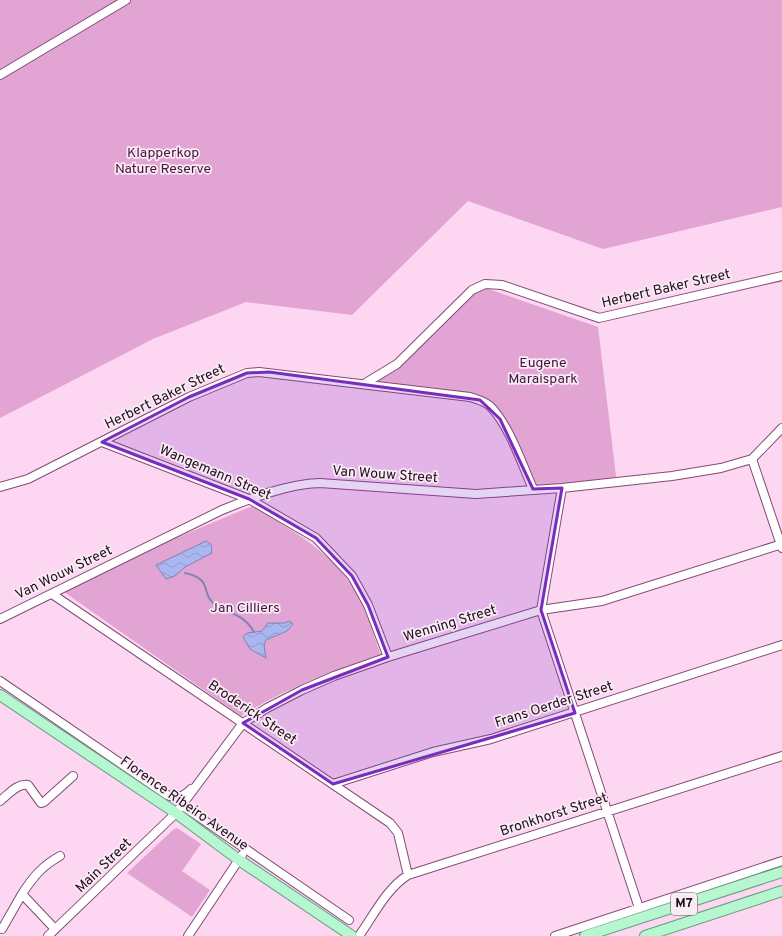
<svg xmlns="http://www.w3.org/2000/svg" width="782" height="936" font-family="Overpass,sans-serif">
	<defs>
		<pattern id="water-waves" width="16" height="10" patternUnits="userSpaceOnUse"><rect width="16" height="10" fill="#aab6f0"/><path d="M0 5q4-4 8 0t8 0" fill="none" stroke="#929bcd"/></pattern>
	</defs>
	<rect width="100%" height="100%" fill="#fdd6f2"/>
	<path fill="#e2a5d3" d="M0,0H782V207L603,249L468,201L352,315L246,302L153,339L0,418Z
		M480,286L598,327L617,484L534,490L497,410L432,390L375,383Z
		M252,506C294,531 337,555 361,600C369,617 374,637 381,655C333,671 284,689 241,716L64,592L157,546Z
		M177,828L201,844L182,871L210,890L192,917L127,873L174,829Z"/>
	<path fill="url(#water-waves)" stroke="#8283b1" d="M206,541L211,544L212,553L185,567L175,576L166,579L156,565Z
		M290,621L293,624L287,631L266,640L264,645L266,658L250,649L243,637L247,633L262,631L268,623H284Z"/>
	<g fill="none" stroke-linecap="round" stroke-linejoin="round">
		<path stroke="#8283b1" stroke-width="2" d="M185,573C213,579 201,592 213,603C226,614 243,612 254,632"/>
		<g stroke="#824b76" stroke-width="10">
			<path id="minor" d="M0,75L126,0
				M364,384L397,364L472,290L485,284L502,285L599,318L782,276
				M102,442L249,499L316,538L352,576L368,605L388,657
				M752,459L782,548
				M0,487L28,479L189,397L247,373L259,372L470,397C477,399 484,401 490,406C509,425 522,464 533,489
				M562,488L541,610L639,908
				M52,594L390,823L398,833L408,875
				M0,619L222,510C252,498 287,484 320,483L476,494L562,488L672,476L721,468L752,459L782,428
				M0,681L167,795C178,799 183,797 191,789
				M333,784L433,752L491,739L782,645
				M0,801C8,795 17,783 28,785L41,803L44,802L73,776
				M183,806L349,920
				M22,894C33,877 42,866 60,856
				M2,929L22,894L55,929
				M48,936L176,813L243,723L267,708L302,690L334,676L388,657L541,610L602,601L782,544
				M188,936L242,855
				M359,936C374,915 386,889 408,875L782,756
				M555,936L782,861"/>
		</g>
		<g stroke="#63a17d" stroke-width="12">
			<path id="major" d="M0,695L176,813L239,860L352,936
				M585,936L782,872
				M645,936L782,891"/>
		</g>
		<use href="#minor" stroke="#fff" stroke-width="8"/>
		<use href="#major" stroke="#b6f6d0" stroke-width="10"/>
	</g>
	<path fill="#7b2cbf" fill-opacity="0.2" stroke="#7b2cbf" stroke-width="3" stroke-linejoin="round" d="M269,372L480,400L500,419L533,489L562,488L541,610L575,713L333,784L243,723L302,690L388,657L368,605L352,576L316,538L249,499L102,442L189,397L247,373Z"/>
	<g text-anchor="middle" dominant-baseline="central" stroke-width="3.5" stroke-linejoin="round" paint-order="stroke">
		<rect fill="#f9ecf5" stroke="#63505f" stroke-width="1" x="671" y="893" width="26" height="22" rx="3"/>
		<g font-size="13" font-weight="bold" fill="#230d1f">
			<text x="684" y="904">M7</text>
		</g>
		<g font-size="14" fill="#47103e" stroke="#f9ecf5">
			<text x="163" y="153">Klapperkop<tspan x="163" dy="16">Nature Reserve</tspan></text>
			<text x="543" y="363">Eugene<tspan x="543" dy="16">Maraispark</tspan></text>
			<text x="245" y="608">Jan Cilliers</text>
		</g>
		<g font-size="14" fill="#230d1f" stroke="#f9ecf5">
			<text transform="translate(666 289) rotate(-13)">Herbert Baker Street</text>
			<text transform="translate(165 397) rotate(-26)">Herbert Baker Street</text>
			<text transform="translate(215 473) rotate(23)">Wangemann Street</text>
			<text transform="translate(385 475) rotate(4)">Van Wouw Street</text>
			<text transform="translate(64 573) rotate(-26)">Van Wouw Street</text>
			<text transform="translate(450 624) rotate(-17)">Wenning Street</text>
			<text transform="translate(554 705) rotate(-18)">Frans Oerder Street</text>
			<text transform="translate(252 713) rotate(34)">Broderick Street</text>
			<text transform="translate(184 804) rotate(35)">Florence Ribeiro Avenue</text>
			<text transform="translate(554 815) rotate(-18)">Bronkhorst Street</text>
			<text transform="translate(104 866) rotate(-44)">Main Street</text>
		</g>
	</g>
</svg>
